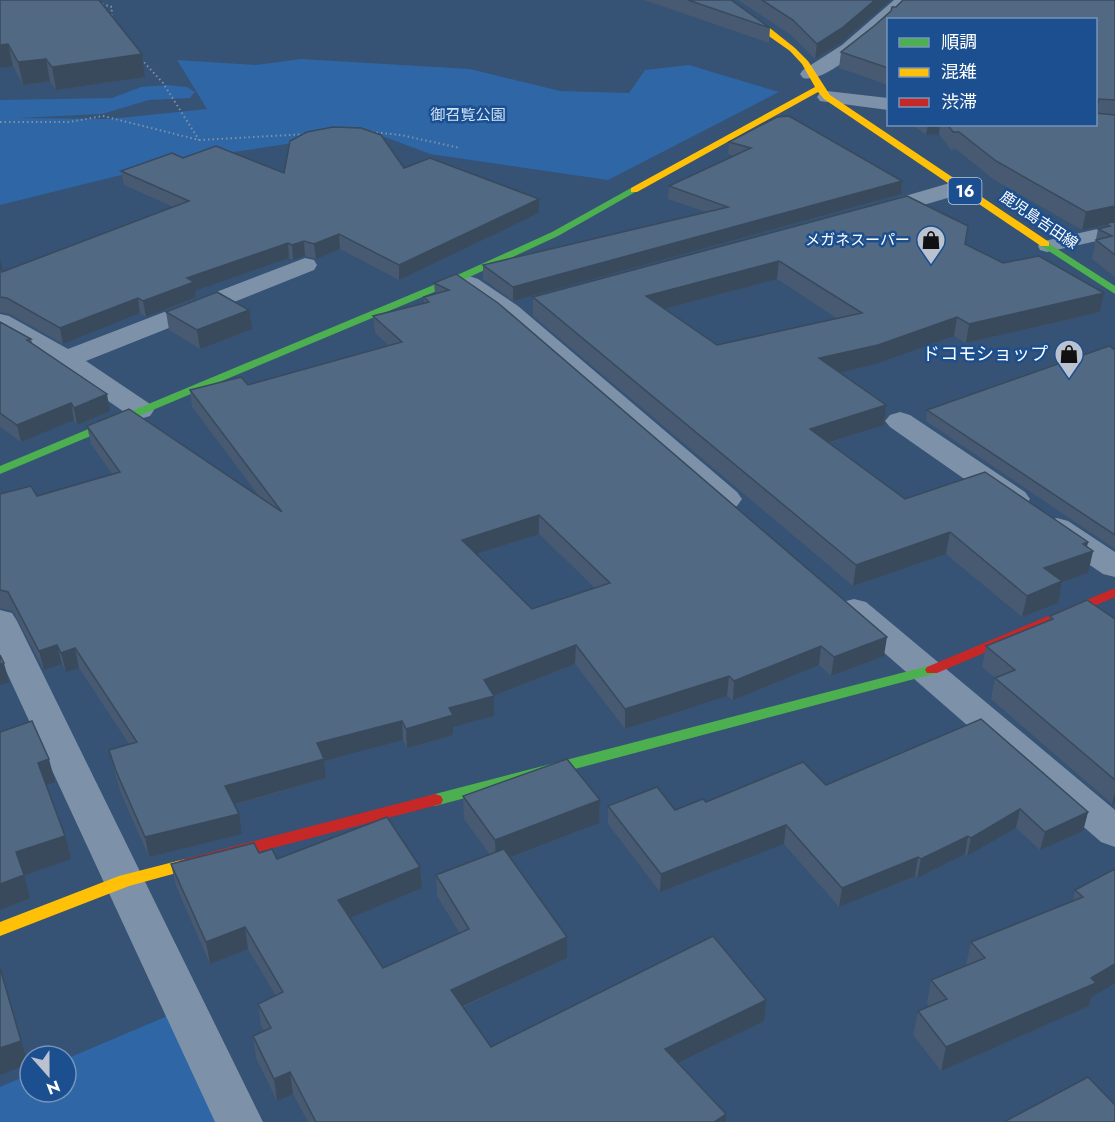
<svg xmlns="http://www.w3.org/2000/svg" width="1115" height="1122" font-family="Jost,'Noto Sans JP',sans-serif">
	<rect width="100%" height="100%" fill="#365274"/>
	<path fill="#2f66a5" d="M301,59L470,69L560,91L629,93L645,70L689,65L779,92L608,180L430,154L385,137L319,139L182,160L0,205V100L112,98L141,87L168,85L187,87L195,92L190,98L149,100L102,114L18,118L109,119L207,109L177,60L256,65Z
		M172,1014L215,1122H0V1087L30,1074V1092H66V1059Z"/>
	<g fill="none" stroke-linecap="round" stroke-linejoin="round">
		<path stroke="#7d92a8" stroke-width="2" stroke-dasharray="1.5 3" stroke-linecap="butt" d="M89,0L112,7L111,20
			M141,59L163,83L199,140
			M0,122H69L103,116L199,140L308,134
			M372,132L401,135L460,148"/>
		<path fill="#7d92a8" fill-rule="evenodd" d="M1115,225V237L1047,252L1040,250L1038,246L1040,242Z"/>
		<path fill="#7d92a8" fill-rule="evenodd" d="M894,0H914L893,20H888V24C871,39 826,84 803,78L800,74L803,70L842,45Z
			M827,91L888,98V110L820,101L817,97L820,93Z
			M960,180L968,182L971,187L968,192L872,220L864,218L860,213L864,208Z
			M305,258L314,260L317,265L314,270L86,361L150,404L154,410L150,416L140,419L130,416L56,365L0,333V314L9,316L68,349Z
			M469,276L478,279L518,306L737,492L742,499L737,506L726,508L715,506L500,318L460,289L456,284L460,279Z
			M900,412L910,415L1025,492L1030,499L1025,506L1014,508L1003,506L890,427L885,421L890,415Z
			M1057,518L1068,521L1115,552V577L1103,574L1046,535L1041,528L1046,521Z
			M854,599L866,602L1115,810V847L1101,842L842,616L837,609L842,602Z
			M0,610L12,613L17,621L263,1122H215L0,658Z"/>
		<path fill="#4caf50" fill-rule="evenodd" d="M631,188L639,190L558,236L463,280L0,474V466L455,276L552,232Z
			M1045,241L1115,286V294L1041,246V242Z
			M932,665L939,670L937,673L435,806L429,804L427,800L429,796L435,794Z"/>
		<path fill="#ffc107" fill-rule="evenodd" d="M718,0H727L766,25L795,48L808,61L830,95L1049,242V246H1041L824,99L818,92L637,192H631V188L815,87L802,64L790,51Z
			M185,859L191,861L193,865L191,869L129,886L0,936V922L119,876Z"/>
		<path fill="#c62828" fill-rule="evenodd" d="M1115,588V597L937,673H927L925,670L927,667Z
			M435,794L441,796L443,800L441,804L185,871L179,869L177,865L179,861L185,859Z"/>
	</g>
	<path fill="#475a72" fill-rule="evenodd" d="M0,0L142,54L145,77L56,90L50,81L23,85L13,66L0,68Z
		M644,0H731L770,28L769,43Z
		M738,0H891L841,43L815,59L791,35Z
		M1115,0V277L1092,259L1098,229L1106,227V225L1082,230L993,179L956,149L951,150L939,134L926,135L911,124H1095V20H888V85L839,68L841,52L874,26L896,7Z
		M729,142L902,181L901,194L513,301L483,279V265L706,212L668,199L669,186L734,156L728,154Z
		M183,158L284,173L404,168L539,213L399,280L340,249L316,259L305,256L293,260L289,258L195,291L196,297L146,317L140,313L63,344L10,314L0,312V261L2,272L173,207L124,185L121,171Z
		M907,196L965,244L1003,263L1104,293L1100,312L966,343L954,336L876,364L839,372L886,405L884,425L829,443L905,499L1088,542L1087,546L1093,551L1088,573L1062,582L1058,603L1022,617L946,554L853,586L533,316V297ZM777,279L838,319L717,345L665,309Z
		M456,274L884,656L831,676L819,665L733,700L727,696L625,729L575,664L493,696L494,716L453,727V735L407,748L403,740L324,761L326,778L234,805L242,834L149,857L120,791L114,769L109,750L129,744L79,668L66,672L62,664L44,670L13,611L0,608V494L37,496L112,474L91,444L87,426L259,496L192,407L190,390L248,385L388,345L375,333L373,316L424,303V297L435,294L434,283ZM539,534L595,588L532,609L476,554Z
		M166,312L252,329L200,349L169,330Z
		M0,322L31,339L32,343L110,411L77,425L74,420L21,442L0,427Z
		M1115,350V549L926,421L927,410Z
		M1050,616L1115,619V803L1112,804L991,699L995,678L982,667L986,646L1049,621Z
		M826,785L1088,812L1083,831L1040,850L1016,828L967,856L965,854L917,878L915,876L839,907L784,844L660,892L608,824V806L675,810L706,802Z
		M463,796L600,800L599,823L510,858L567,958L463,1007L491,1047L764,1021L679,1063L726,1114V1122H308L293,1094L277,1101L256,1058L253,1036L264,1031L261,1026L258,1004L276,996L248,949L210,964L176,886L171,864L259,853L277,859L420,867L422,888L349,918L383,968L460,934L437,896L436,875L490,855L464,819Z
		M1115,869L1092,997L1089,1006L941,1071L913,1035L918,1011L929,1006L927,1003L931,980L966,965L971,942L1073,901L1075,890Z"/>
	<path fill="#394a5c" d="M875,0H891L841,43L815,59L817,44Z
		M8,44L13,66L0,68V45Z
		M142,54L145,77L56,90L52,67Z
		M46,59L50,81L23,85L18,62Z
		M928,124H940L939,134L926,135Z
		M902,181L901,194L513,301V287Z
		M539,199V213L399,280V265Z
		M1115,206V224H1106V225L1082,230L1086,212Z
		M339,234L340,249L316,259L314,244Z
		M304,241L305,256L293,260L292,245Z
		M288,243L289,258L195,291L196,297L146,317L143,301L187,278Z
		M779,261L777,279L645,314L646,296Z
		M1104,293L1100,312L966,343L969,324Z
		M138,298L140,313L63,344L60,328Z
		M249,310L252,329L200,349L197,330Z
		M957,317L954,336L876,364L817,378L819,358Z
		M107,394L110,411L77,425L74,408Z
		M71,403L74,420L21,442L17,425Z
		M886,405L884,425L808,449L810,429Z
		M539,515V534L463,558L462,540Z
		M950,532L946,554L853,586L856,565Z
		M1088,542L1085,554L1093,551L1088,573L1062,582L1058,603L1022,617L1027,596L1044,568L1083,544Z
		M887,637L884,656L831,676L834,657Z
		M57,645L62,664L44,670L39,651Z
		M576,645L575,664L490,697L494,696V716L453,727V735L407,748L406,729L449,708L484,680Z
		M821,646L819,665L733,700L734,681Z
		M75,648L79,668L66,672L61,653Z
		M4,663L9,682L0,685V664Z
		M729,676L727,696L625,729V709Z
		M402,721L403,740L324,761L326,778L228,806L225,786L317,743Z
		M49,759L55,782L44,786L38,763Z
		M1115,792V803L1112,804Z
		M600,800L599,823L496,863L495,840Z
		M1020,809L1016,828L967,856L971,838Z
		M1088,812L1083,831L1040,850L1045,832Z
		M239,814L242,834L149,857L145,837Z
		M786,825L784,844L660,892L661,874Z
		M65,836L71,859L24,875L30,898L0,910V884L16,852Z
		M968,836L965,854L917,878L921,859Z
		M918,857L915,876L839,907L842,888Z
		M420,867L422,888L340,922L338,900Z
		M245,927L248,949L210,964L206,942Z
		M567,937V958L452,1011L451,990Z
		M1115,964V983L1092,997L1089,1006L941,1071L946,1047L1091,978Z
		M0,968L28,1064L0,1075Z
		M766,1000L764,1021L664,1070L665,1049Z
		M290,1072L293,1094L277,1101L274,1079Z
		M726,1114V1122H714Z"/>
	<path fill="#526984" stroke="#394a5c" stroke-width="1.5" fill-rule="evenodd" d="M0,0H99L142,54L52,67L46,59L18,62L8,44L0,45Z
		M688,0H731L770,28Z
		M762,0H875L842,28L817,44L793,20Z
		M903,0H1115V100L1099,99L1097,105H1095V20H888V68L841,52L874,26L891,11L892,7H896Z
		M1095,113L1115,115V206L1086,212L996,161L959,132H953L947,124H1095Z
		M789,116L902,181L513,287L483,265L728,207L669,186L751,148L729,142L777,117Z
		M333,127L361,128L381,135L404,168L430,158L539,199L399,265L339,234L314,244L304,241L292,245L288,243L187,278L194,282L143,301L138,298L60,328L7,298L0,297V261L2,272L189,201L121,171L172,153L183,158L216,146L284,173L290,141L307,132Z
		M907,196L968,226L965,244L1003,263L1039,256L1104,293L969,324L957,317L878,345L819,358L886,405L810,429L905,499L985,472L1088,542L1083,544L1093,551L1044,568L1062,581L1027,596L950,532L856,565L533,297ZM779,261L862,313L717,345L646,296Z
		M1115,221V255L1096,240L1112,236L1098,229L1110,226L1106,224Z
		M456,274L498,303L887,637L834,657L821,646L734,681L729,676L625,709L576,645L484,680L494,696L449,708L453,715L406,729L402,721L317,743L324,759L225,786L239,814L145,837L116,771L109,750L137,742L75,648L61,653L57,645L39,651L8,592L0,590V494L31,486L37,496L120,472L87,426L129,409L282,512L190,390L241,377L248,385L402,342L373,316L429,302L424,297L449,290L434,283ZM539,515L610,583L532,609L462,540Z
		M217,292L249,310L197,330L166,312Z
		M0,322L31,339L27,340L107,394L74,408L71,403L17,425L0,413Z
		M1109,346L1115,350V535L927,410Z
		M1087,600L1115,619V780L995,678L1015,670L986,646L1053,619L1050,616Z
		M0,655L4,663L0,664Z
		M981,719L1088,812L1045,832L1020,809L971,838L968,836L921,859L918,857L842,888L786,825L661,874L608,806L657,787L675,810L703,799L706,802L803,762L826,785Z
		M32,721L49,759L38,763L65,836L16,852L24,875L0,884V732Z
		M567,759L600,800L495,840L463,796Z
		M387,817L420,867L338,900L383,968L469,929L436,875L504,849L567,937L451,990L491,1047L713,936L766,1000L665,1049L726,1114L714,1122H316L290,1072L274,1079L253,1036L271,1028L258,1004L283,992L245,927L206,942L171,864L254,843L259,853L272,849L277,859Z
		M1115,869V964L1091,978L1096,983L946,1047L918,1011L947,999L931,980L985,958L971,942L1083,897L1075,890Z
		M0,968L21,1041L0,1048Z
		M1088,1077L1115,1105V1122H1004Z"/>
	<defs>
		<g id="shop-pin" transform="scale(1.5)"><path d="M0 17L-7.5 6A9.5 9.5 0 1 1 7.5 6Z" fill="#b9c2ce" stroke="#1b4f8f"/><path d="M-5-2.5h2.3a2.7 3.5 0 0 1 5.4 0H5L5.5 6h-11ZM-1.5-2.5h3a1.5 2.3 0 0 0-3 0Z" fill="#111"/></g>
	</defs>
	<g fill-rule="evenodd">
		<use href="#shop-pin" x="931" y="240"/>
		<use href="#shop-pin" x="1069" y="354"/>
	</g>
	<g text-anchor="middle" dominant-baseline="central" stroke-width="5" stroke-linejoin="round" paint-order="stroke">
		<g font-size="15" fill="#cfe3fa" stroke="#1b4f8f">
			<text x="468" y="115">御召覧公園</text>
		</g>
		<g font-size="15" fill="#fff" stroke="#1b4f8f">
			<text transform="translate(1039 220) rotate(34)">鹿児島吉田線</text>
		</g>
		<g font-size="15" fill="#fff" stroke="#1b4f8f" text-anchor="end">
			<text x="910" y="240">メガネスーパー</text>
		</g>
		<rect fill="#1b4f8f" stroke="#bbcadd" stroke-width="1.5" x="948.5" y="178" width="33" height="26" rx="4.5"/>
		<g font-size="16" font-weight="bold" fill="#fff">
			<text x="965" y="191">16</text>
		</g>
		<g font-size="18" fill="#fff" stroke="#1b4f8f" text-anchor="end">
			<text x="1048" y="354">ドコモショップ</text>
		</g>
	</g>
	<rect x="887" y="18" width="210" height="108" fill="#1b4f8f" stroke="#7695bc" stroke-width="1.5"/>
	<rect x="899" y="38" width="30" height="9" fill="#4caf50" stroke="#7695bc" stroke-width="1.5"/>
	<text x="941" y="48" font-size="18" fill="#ffffff">順調</text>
	<rect x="899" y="68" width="30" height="9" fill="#ffc107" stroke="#7695bc" stroke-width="1.5"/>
	<text x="941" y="78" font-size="18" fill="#ffffff">混雑</text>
	<rect x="899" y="98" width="30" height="9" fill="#c62828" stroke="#7695bc" stroke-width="1.5"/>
	<text x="941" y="108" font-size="18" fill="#ffffff">渋滞</text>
	<g transform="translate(48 1074) rotate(159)"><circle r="28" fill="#1b4f8f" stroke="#7695bc" stroke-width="1.5"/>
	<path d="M0-4.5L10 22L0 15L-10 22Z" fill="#b9c2ce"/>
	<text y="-9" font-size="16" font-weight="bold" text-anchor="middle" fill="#ffffff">N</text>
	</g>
</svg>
